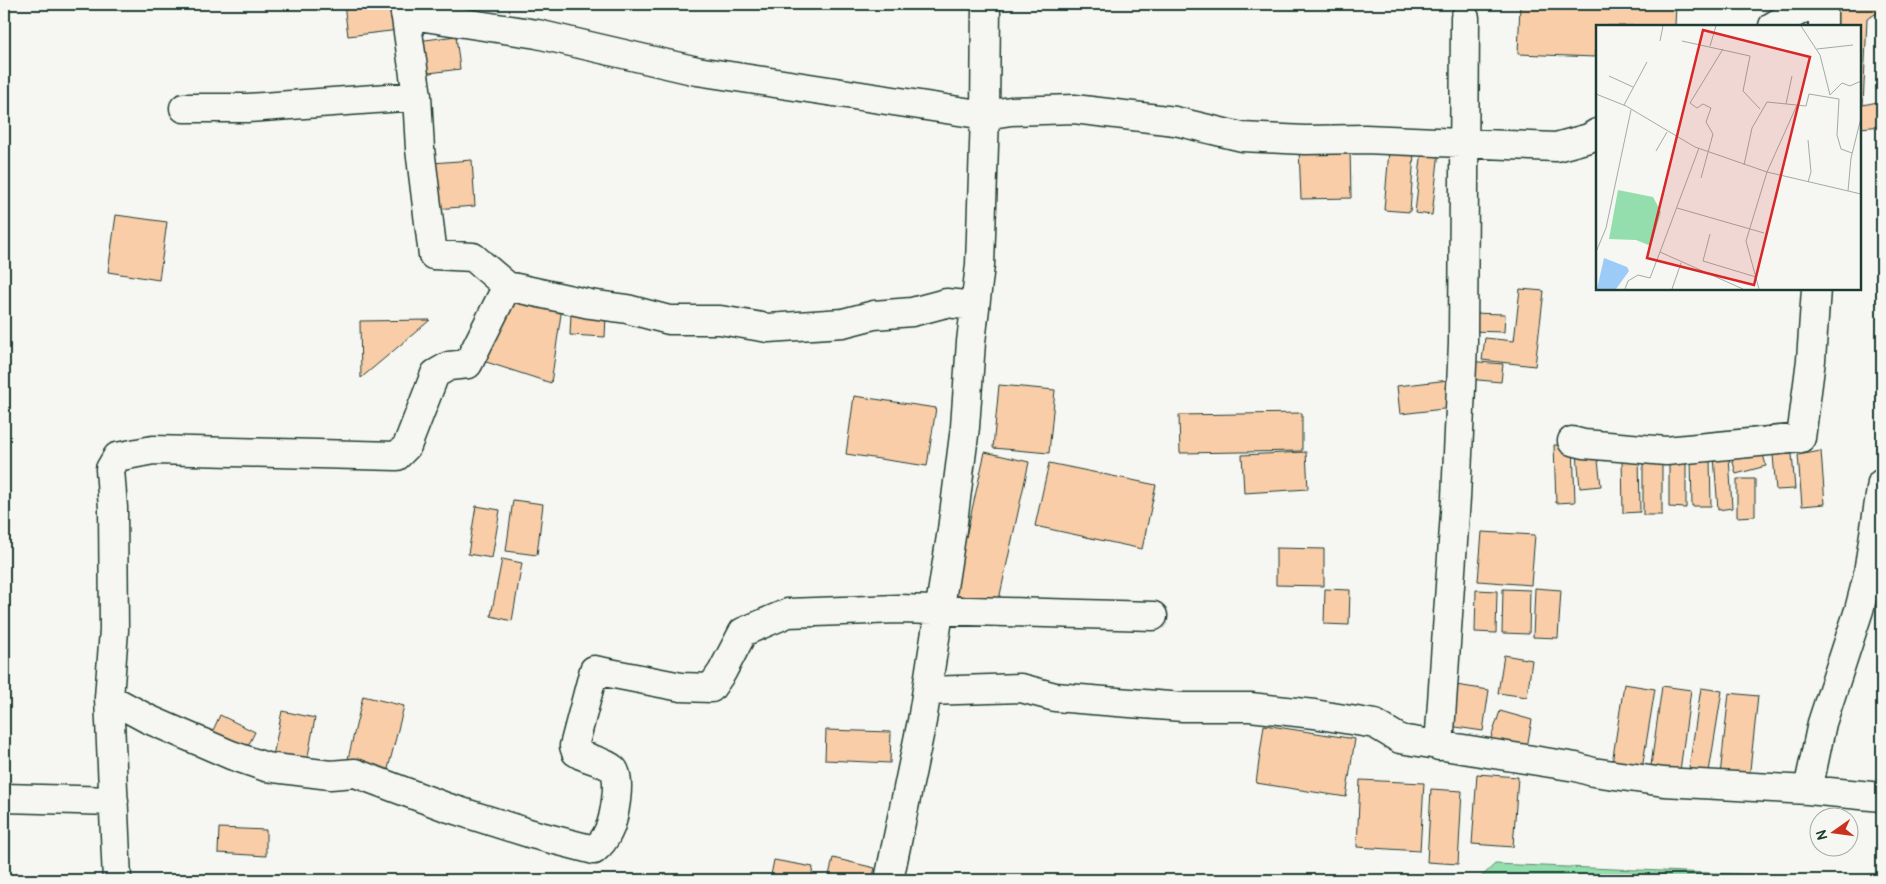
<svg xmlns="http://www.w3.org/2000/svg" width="1886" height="884" font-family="Pangolin,sans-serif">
	<rect width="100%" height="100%" fill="#f6f6f2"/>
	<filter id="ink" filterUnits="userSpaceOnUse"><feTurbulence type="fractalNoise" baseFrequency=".02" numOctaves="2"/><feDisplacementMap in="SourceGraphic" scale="10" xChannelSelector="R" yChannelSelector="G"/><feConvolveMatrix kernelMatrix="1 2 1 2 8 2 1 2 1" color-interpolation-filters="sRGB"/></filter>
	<g filter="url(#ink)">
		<path fill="#94ddac" stroke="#5a8d70" d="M1495,864L1781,876V880H1478Z"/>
		<path fill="#f8cda7" stroke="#1f3d34" d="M344,4H395L399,30L348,36Z
			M1520,4H1676L1675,26H1597L1595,57L1518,54Z
			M1847,4H1882V10L1867,19L1863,105L1882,101V126L1860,128V26H1829V14Z
			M456,36L460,69L414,75L410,42Z
			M1350,147L1351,198L1301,199L1299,148Z
			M1422,149L1439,151L1432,215L1415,213Z
			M1389,151L1414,153L1410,212L1384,210Z
			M472,160L475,206L435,209L432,163Z
			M116,215L167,222L159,280L108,272Z
			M1520,289L1544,291L1535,366L1482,360L1485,338L1514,341Z
			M503,299L562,307L551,383L477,359Z
			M1470,313L1505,314L1504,332L1469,331Z
			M571,314L606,316L605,337L570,335Z
			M430,320L361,378L360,321Z
			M1468,361L1503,364L1501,382L1467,379Z
			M1449,380L1452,408L1400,414L1397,386Z
			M999,385L1055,390L1049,453L993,448Z
			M854,396L936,408L927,466L846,454Z
			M1302,413V451L1180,453L1179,415Z
			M1554,445H1573L1575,502L1556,503Z
			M1761,446L1766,466L1736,474L1731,454Z
			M1821,451L1825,504L1802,506L1798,455Z
			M985,452L1029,462L998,604L953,594Z
			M1306,452L1308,489L1244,493L1242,455Z
			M1597,452L1601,486L1580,488L1577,454Z
			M1792,454L1795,489L1776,490L1773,455Z
			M1639,455L1640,512L1623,513L1622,456Z
			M1643,456H1662V515H1643Z
			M1729,456L1732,508L1718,510L1714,457Z
			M1669,457H1686V508L1669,507Z
			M1691,459H1710L1711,506H1692Z
			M1049,463L1156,485L1142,549L1035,526Z
			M1737,479H1755V516L1737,517Z
			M513,500L543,504L537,555L506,551Z
			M476,506L500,510L492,558L468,554Z
			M1482,532L1535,535L1531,585L1478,581Z
			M1276,548L1324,549V586L1276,585Z
			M502,559L522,563L512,621L491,616Z
			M1535,588L1561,590L1558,638L1533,637Z
			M1325,589L1350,590L1349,625L1324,624Z
			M1503,589L1530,590L1529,634L1502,633Z
			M1476,590L1497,591L1496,633L1475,632Z
			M1504,655L1532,660L1527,697L1498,693Z
			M1624,684L1655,689L1641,775L1611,770Z
			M1456,685L1489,690L1483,731L1449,726Z
			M1662,686L1691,690L1679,778L1650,773Z
			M1701,688L1722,691L1708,778L1688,775Z
			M1729,693L1758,696L1749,779L1720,775Z
			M363,696L404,706L387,773L347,763Z
			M282,711L315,718L306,767L272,761Z
			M1500,711L1532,720L1526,753L1490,741Z
			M220,715L255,732L244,754L210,737Z
			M1264,725L1355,739L1346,797L1256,783Z
			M826,730L891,732L890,763L825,760Z
			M1477,774L1518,777L1513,847L1472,844Z
			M1360,780L1424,783L1420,851L1357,847Z
			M1431,789L1462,791L1458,864L1427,862Z
			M219,828L266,830V856L218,853Z
			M833,858L875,868L872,880H828Z
			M774,860L813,867L811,880H770Z"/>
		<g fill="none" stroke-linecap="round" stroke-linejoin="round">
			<g stroke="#1f3d34" stroke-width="31">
				<path id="minor" d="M404,4L417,96L420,149L433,255L473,257L507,286L590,304L627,309L669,320H720L768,328L843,323L874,315L912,312L946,303L975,306
					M1823,4V26
					M405,14L537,34L697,71L985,115L986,4
					M1773,26L1811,4
					M184,108H248L417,96
					M1572,441L1584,444L1666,451L1801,438L1811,360L1816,289
					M927,691L1021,688L1055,697L1117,702L1183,707H1250L1314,714L1375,724L1400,739L1576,767L1593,772L1664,782L1808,790L1822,723L1859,610L1867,579L1882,483
					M109,698L148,719L231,755L266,767L330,775L355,773L446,807L532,834L594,850C600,845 605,839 608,832C614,821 622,777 613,769C605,762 590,759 581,755L576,752L574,746L594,670L681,687L711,688L722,672L743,632L788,613L898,609L1153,616
					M1439,746L1456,498L1463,343L1465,18
					M1808,790L1882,797
					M4,798L114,801
					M117,880L109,698L114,630L113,508L110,469L117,457L153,450L397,456L407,446L435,374L449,366L468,364L507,286
					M889,880L922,721L952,530L965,427L971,342L980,265L985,115L1011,111L1074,109L1175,121L1242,137L1305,140L1365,139L1556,147L1589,138L1597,133"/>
			</g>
			<use href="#minor" stroke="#f6f6f2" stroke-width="28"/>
		</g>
	</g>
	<g transform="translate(1596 25)">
		<rect width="265" height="265" fill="#f6f6f2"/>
		<path d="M22,165L57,172L65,187L55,221L40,215L13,214Z" fill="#94ddac"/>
		<path d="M8,233L31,242L33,246L20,264H1Z" fill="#9ccbf7"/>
		<path fill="none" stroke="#a0aca6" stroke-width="1" d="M205,1L224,30L234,70M64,16L67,1M86,16L154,31L147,66L164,84M114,21L120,1M221,24L257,20M13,51L37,62M0,69L30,81L99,122L171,147L150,216L163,264M234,70L246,58L254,61L265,56M190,79L196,51M28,80L51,37M201,80L171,147L265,169M212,115L215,147L212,157M103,123L64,227L147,264M60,126L71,107M148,140L156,103L171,77L210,81L213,69L243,74L241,110L245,124L256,128M105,153L117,109L110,97L115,83L107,79L101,83L94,78L127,24M252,166L255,133L265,93M81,183L168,208M114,209L107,236L160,252M0,227L10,203L35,85M29,264L32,256L42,250L54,253L64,227M76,264L85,238"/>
		<path fill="#d62828" fill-opacity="0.15" stroke="#d62828" stroke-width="2.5" d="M107,5L214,32L158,260L51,233Z"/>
		<rect width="265" height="265" fill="none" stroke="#1f3d34" stroke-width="2.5"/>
	</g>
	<rect width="1886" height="884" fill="none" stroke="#f6f6f2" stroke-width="20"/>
	<rect x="10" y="10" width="1866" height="864" fill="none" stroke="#1f3d34" stroke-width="2" filter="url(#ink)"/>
	<g transform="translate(1834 832) rotate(256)"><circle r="24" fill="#f6f6f2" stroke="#a0aca6"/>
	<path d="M0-4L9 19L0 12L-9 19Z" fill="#c8321e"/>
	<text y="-8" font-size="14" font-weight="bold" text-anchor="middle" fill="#1f3d34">N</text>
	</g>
</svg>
